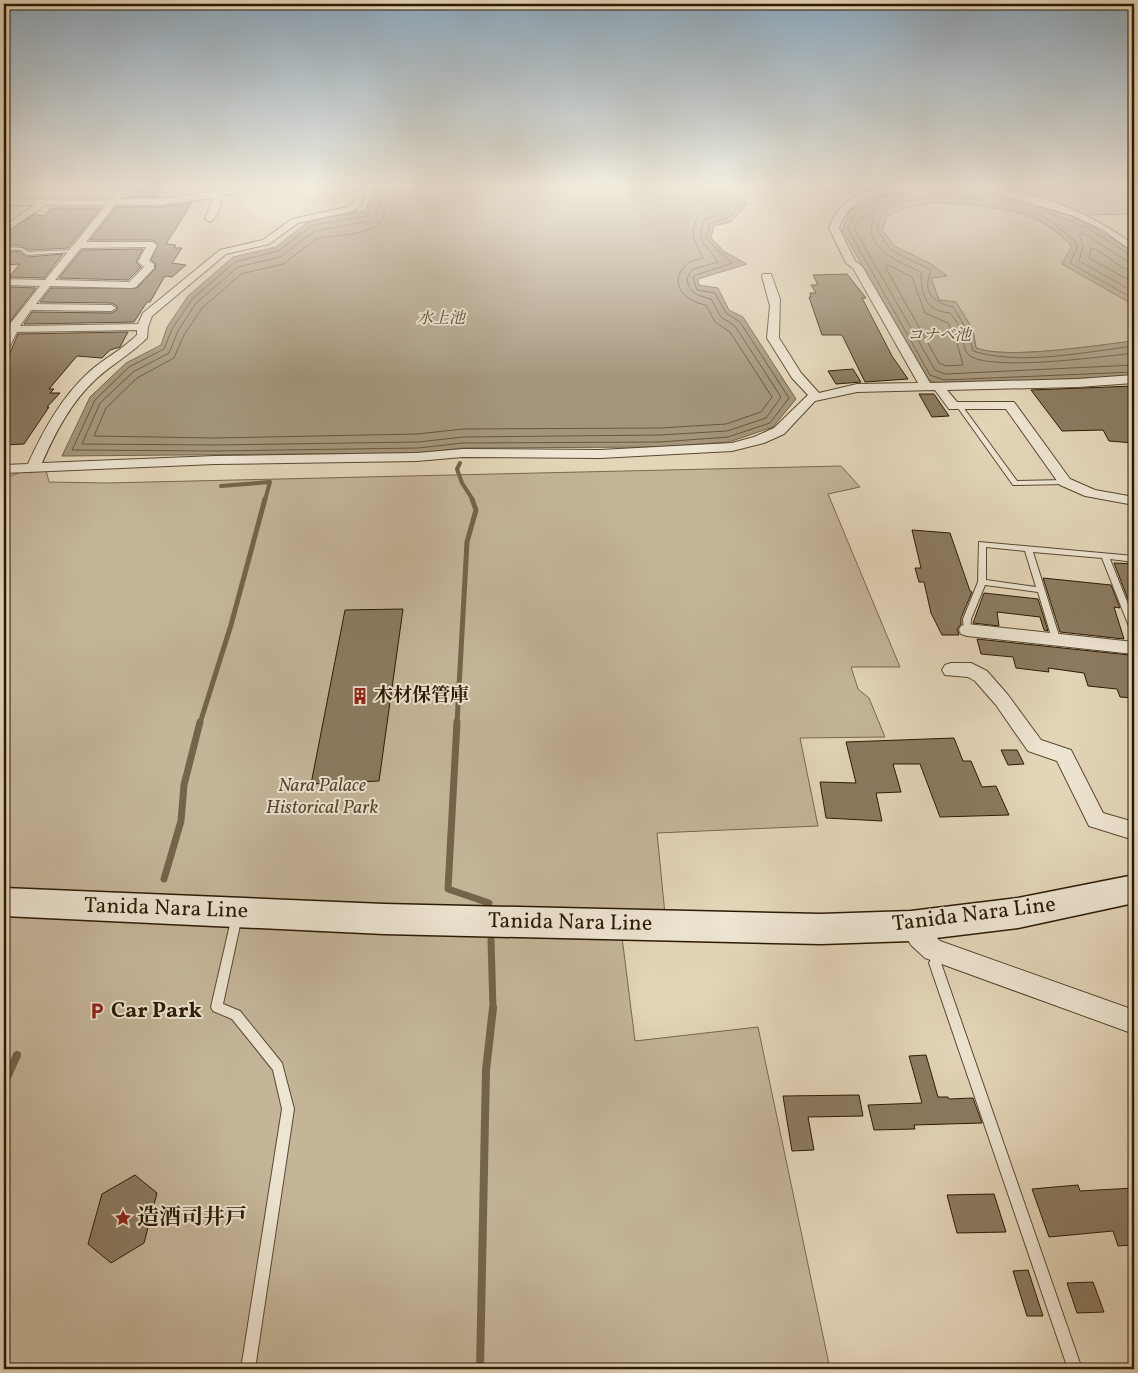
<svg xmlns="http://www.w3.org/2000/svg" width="1138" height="1373" font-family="Vollkorn,'Noto Serif JP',serif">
	<rect width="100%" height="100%" fill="#e3d5b8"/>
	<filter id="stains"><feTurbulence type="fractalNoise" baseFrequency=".004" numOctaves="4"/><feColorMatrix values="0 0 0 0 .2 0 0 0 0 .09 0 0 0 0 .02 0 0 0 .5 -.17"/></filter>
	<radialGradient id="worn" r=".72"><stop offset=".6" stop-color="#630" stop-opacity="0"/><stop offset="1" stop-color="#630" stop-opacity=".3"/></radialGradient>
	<path fill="#c4b599" stroke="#78684e" d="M777,188H834L811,196Z
		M992,188H1115L1134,195V214L1082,215L1021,194Z
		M931,203C985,204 1032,205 1072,246L1062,264L1134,305V341C1097,345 1008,360 976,348L973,330L956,302L939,300L931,278L947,276L931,264L894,246L882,230L887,216L900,209Z
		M841,466L860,487L828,494L900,667H851L858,689L869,698L885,737L800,738L818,826L657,833L665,914L619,913L635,1041L758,1027L830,1369H4V478L27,470H46L49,482L106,483Z"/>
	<path fill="#a4957b" stroke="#74644b" d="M374,188H722L748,203L731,222L714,226L711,238L725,252L747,264L698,279L699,285L718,288L729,310L743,317L796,399L773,427L729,442L661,447L463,448L419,453L62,456L90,397L126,363L161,345L167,327L188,296L233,257L276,247L310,220L365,211Z
		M947,188C1014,188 1081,215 1134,253V305L1062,264L1072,246C1059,233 1046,222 1029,215C1021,212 1011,211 1003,210C965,202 923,197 887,216L882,230L894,246L931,264L947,276L931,278L939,300L956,302L973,330L976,348C1008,360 1097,345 1134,341V376L943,385L926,379L842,230L849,211C882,191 909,190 947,188Z"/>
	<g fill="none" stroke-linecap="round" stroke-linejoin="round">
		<path stroke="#685840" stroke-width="1" d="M379,188L367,216L313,225L278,251L235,262L192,299L172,329L164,349L129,367L95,400L72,450L215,451L418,448L463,443L660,442L728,437L770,423L789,398L740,322L726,313L715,293L697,290L693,278L696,275L732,263L706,239L710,223L728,218L738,206L722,194L720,188
			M385,188L376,215L370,221L315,231L280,257L238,267L196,303L178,331L169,353L133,372L100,403L82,444L215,445L418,442L463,437L660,435L727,431L766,418L781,397L735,326L721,317L711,299C697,295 689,294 687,278L693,269L718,262C707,245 694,241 705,219L725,212L729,208L716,197L714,188
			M392,188L383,218L374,228L353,234L318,238L283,264L241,274L202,308L184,335L174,358L137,378L106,408L94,436L215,438L417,434L463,429L660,428L726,424L761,412L772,397L730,332L715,322L706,305C687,302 667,285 685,266C689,261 697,260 703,258L694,239L693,230L697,217L713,206L706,188
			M921,188L923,193L965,192L967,188
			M973,188L977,196L975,199C950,198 904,194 884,212C880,216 879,225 877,230L891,250L931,270C922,292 932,302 953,307L968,332L973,351C1020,366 1085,352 1134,346
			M914,191C893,211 857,191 848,229L930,375L944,380L1134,372
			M1134,257L1088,228L1043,211L1040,213L1075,241L1077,248L1070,263L1134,299
			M1134,263L1127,261L1085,234H1079L1083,246L1079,261L1134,292
			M889,265L912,277L925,313L948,323L955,336L963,365L946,366L939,363L886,268Z
			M1134,270L1123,268L1096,249H1091L1089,258L1134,283
			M1134,353C1107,356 984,373 968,354C963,349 964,340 962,333C959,325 955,319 950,313C924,310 922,296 921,272C904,264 873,253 871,230C871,224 874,217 875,211L858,219L855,230L935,370L945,374L1134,365"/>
		<path stroke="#74644b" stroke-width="4" d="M460,463L457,469L462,483L473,500
			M221,486L270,482L265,500"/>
		<path stroke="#74644b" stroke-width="5" d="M200,723L231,625L265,499
			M457,723L467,542L476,510L472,499"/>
		<path stroke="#74644b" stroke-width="7" d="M457,722L448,889L489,903
			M164,879L181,821L184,785L200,722
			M491,940L493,1009"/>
		<path stroke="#74644b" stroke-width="8" d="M4,1084L17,1055
			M480,1369L486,1070L493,1008"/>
	</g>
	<path fill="#8b7b62" stroke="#2b1a04" d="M162,189L157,197H128L136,190Z
		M192,203L166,244L176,245L174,248H182L172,263L186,265L172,277L165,276L150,302H147L134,322L24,324L32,312L111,313L117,310V306L111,303L40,302L51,288H137L155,269L156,264L151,260L158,244L153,240H90L116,207H160Z
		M51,208H101L68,248L29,250L18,245H4V233L35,214L44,216Z
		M143,249L136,262L141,267L128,280L59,278L82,250Z
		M12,251L20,252L27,257L63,254L44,278L9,277L20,264L4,265V260Z
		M847,274L866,298H862L892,356L908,379L865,382L842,335H822L809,297H811L810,293H816L811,285H818L813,275Z
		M12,287L36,288L5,328L4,333V294Z
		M128,332L120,347L110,350L102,358L77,356L49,389H54L50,393H60L47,407H49L24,444L4,445V437L10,428H4V367L18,334Z
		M853,369L861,382L836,384L828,371Z
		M1134,386V443L1109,441L1103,430L1062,431L1031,390Z
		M919,394H934L949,416L932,417Z
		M912,530L950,533L970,591L972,592L961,618V624L957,629L959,635H942L931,613L924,582H919L915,568H921Z
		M1114,563L1134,564V615Z
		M1043,578L1111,585L1120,608L1114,607L1124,639L1060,632Z
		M984,593L1038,599L1048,631L1044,630L1040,617L997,612L999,626L973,623Z
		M403,609L379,781L311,784L345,610Z
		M977,639L1129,655L1134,658V698L1120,697L1117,689L1088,686L1084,673L1048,668L1049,672L1016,668L1013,657L981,654Z
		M954,738L963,761H971L982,787L996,786L1009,815L940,817L920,764H893L901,792L876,793L882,821L826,818L820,782L856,783L846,742Z
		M1001,750H1017L1024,764L1008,765Z
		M926,1055L938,1097H948L949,1099L973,1098L982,1123L914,1125L915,1129L874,1130L868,1105L922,1103L909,1056Z
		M859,1095L863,1116L808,1117L814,1150L792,1151L783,1096Z
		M135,1175L157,1193L144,1243L111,1263L88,1244L102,1194Z
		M1078,1185L1080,1191L1134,1188V1245L1118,1246L1113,1231L1049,1237L1032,1189Z
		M994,1194L1006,1232L957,1233L947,1195Z
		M1028,1270L1043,1316H1027L1013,1271Z
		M1093,1282L1104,1312L1077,1313L1067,1283Z"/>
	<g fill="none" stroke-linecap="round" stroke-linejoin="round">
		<g stroke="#594931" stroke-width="2">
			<path id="service" d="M1126,188L1134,189V192Z
				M4,247L22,248L28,252L72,250L74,251L72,252L27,255L21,250L4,249Z
				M961,406L963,407L1017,481L1065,480L1068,482L1067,484L1013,485L958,408Z
				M979,542L1134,556V562L1110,559L1134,619V632L1131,631L1130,629L1102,558L1033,552L1060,639L1059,641L1056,642L1052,639L1038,592L985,585L971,619L970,632H964L963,619L978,582ZM986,547L1025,551L1036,587L986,580Z
				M237,911L241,912L242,916L223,1004L240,1011L282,1063L294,1109L255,1369H241L282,1109L273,1070L232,1019L213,1011L211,1007L232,916L233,912Z
				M935,957L939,959L941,963L1082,1369H1068L929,963L931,959Z"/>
		</g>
		<g stroke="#594931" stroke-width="2">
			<path id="minor" d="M119,188H128L120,199H160L236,188H255L221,196C221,204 218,218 210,222L205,219L213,198L160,205H115L86,242H153L157,245L149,261L154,264V268L136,287L132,288L50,286L36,304L111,305L116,308L111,311L31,310L20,326L138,324L143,313L220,250L263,240L292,219L348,207L353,203L359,188H367L361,204L354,211L298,223L269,244L226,254L152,316L148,327L147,338C131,354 112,364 96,379C71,402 55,433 42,463L215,456L417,453L463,449L600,450L732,443L754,437L774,428L808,395L792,378L767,338L770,306L762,276L763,274H771L780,299L779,338L801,373L819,393L857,384L918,383L853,268L846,263L829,228C844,187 880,188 917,188C912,192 905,191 898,192C870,195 849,199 839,228L855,261L862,266L930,383L1078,379L1134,375V383L1078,387L947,390L957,402H1014L1070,479L1095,490L1134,497V505L1085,496L1060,485L1006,409H949L935,390L857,392L815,401L784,434L764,443L732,451L600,458L463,457L417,461L215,464L4,473V465L28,464C43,431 61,398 88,373C103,359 122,350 137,335V330L17,332L8,350L4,351L6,329L40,286L4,285V279L45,280L106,205H46L5,232L4,226L34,205H4V199H110ZM146,247L138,262L144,267L129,282L55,280L81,248Z
				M977,188C1033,188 1090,212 1134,245V252L1103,230L1074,216Z
				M967,624L1134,642V654L967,636L961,634L959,630L961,626Z
				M951,663H971L987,671L1008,695L1041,740L1071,750L1103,813L1134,822V840L1089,826L1057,761L1028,751L996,705L975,681L968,677L945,675L942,670L945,665Z
				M911,916L919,919L940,941L1134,1010V1034L925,958L911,945L900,926L903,919Z"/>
		</g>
		<g stroke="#2b1a04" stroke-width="3">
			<path id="secondary" d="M1134,875V903L1018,928L911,941L821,944L384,934L4,916V888L384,904L821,914L911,911L1018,898Z"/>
		</g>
		<use href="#service" fill="#ede4d1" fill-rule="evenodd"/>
		<use href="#minor" fill="#ede4d1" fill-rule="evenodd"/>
		<use href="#secondary" fill="#ede4d1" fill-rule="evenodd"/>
	</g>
	<linearGradient id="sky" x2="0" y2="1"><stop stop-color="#8da8bc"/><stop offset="0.49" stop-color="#f2ecdf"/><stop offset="1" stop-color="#f2ecdf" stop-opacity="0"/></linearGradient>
	<rect width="1138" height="380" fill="url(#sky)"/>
	<defs>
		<g id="building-bare" transform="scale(1.35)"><path d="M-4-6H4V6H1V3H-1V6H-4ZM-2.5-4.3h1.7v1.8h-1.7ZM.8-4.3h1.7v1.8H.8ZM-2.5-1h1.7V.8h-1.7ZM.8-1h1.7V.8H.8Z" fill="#8f2418" stroke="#ede4d1" stroke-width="2.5" paint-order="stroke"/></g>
		<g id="parking-bare" transform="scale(1.35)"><path d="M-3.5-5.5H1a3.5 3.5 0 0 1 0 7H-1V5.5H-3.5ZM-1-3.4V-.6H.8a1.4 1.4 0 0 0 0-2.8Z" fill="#8f2418" stroke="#ede4d1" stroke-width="2.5" paint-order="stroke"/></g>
		<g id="sight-bare" transform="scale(1.35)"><path d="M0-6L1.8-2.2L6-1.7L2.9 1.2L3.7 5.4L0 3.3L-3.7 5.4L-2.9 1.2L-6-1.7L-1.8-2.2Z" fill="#8f2418" stroke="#ede4d1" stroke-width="2.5" paint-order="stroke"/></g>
	</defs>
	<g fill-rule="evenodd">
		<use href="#building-bare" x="360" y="696"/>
		<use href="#parking-bare" x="97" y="1011"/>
		<use href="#sight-bare" x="123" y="1218"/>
	</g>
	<g text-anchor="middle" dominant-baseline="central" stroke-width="4" stroke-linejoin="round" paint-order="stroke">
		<g font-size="16" font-style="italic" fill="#5b4b34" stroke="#ede4d1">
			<text x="441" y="319">水上池</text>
			<text x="939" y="336">コナベ池</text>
		</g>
		<g font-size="19" font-weight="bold" fill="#2b1a04" stroke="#ede4d1" text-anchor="start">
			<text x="374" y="696">木材保管庫</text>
		</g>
		<g font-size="19" font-style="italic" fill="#594831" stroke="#ede4d1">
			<text x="322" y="786">Nara Palace<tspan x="322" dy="22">Historical Park</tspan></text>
		</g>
		<g font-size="22" fill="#2b1a04" stroke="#ede4d1">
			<text transform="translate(166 909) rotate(2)">Tanida Nara Line</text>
			<text transform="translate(974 915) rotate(-7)">Tanida Nara Line</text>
			<text transform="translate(570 923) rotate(1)">Tanida Nara Line</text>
		</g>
		<g font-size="22" font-weight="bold" fill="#2b1a04" stroke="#ede4d1" text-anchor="start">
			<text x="111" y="1011">Car Park</text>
			<text x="137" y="1218">造酒司井戸</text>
		</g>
	</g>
	<rect width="1138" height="1373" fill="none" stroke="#e3d5b8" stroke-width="20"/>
	<rect x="5" y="5" width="1128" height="1363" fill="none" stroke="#2b1a04" stroke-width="2.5"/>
	<rect x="10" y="10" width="1118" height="1353" fill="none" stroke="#2b1a04"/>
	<rect width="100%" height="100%" filter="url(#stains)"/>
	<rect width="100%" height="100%" fill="url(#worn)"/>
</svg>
